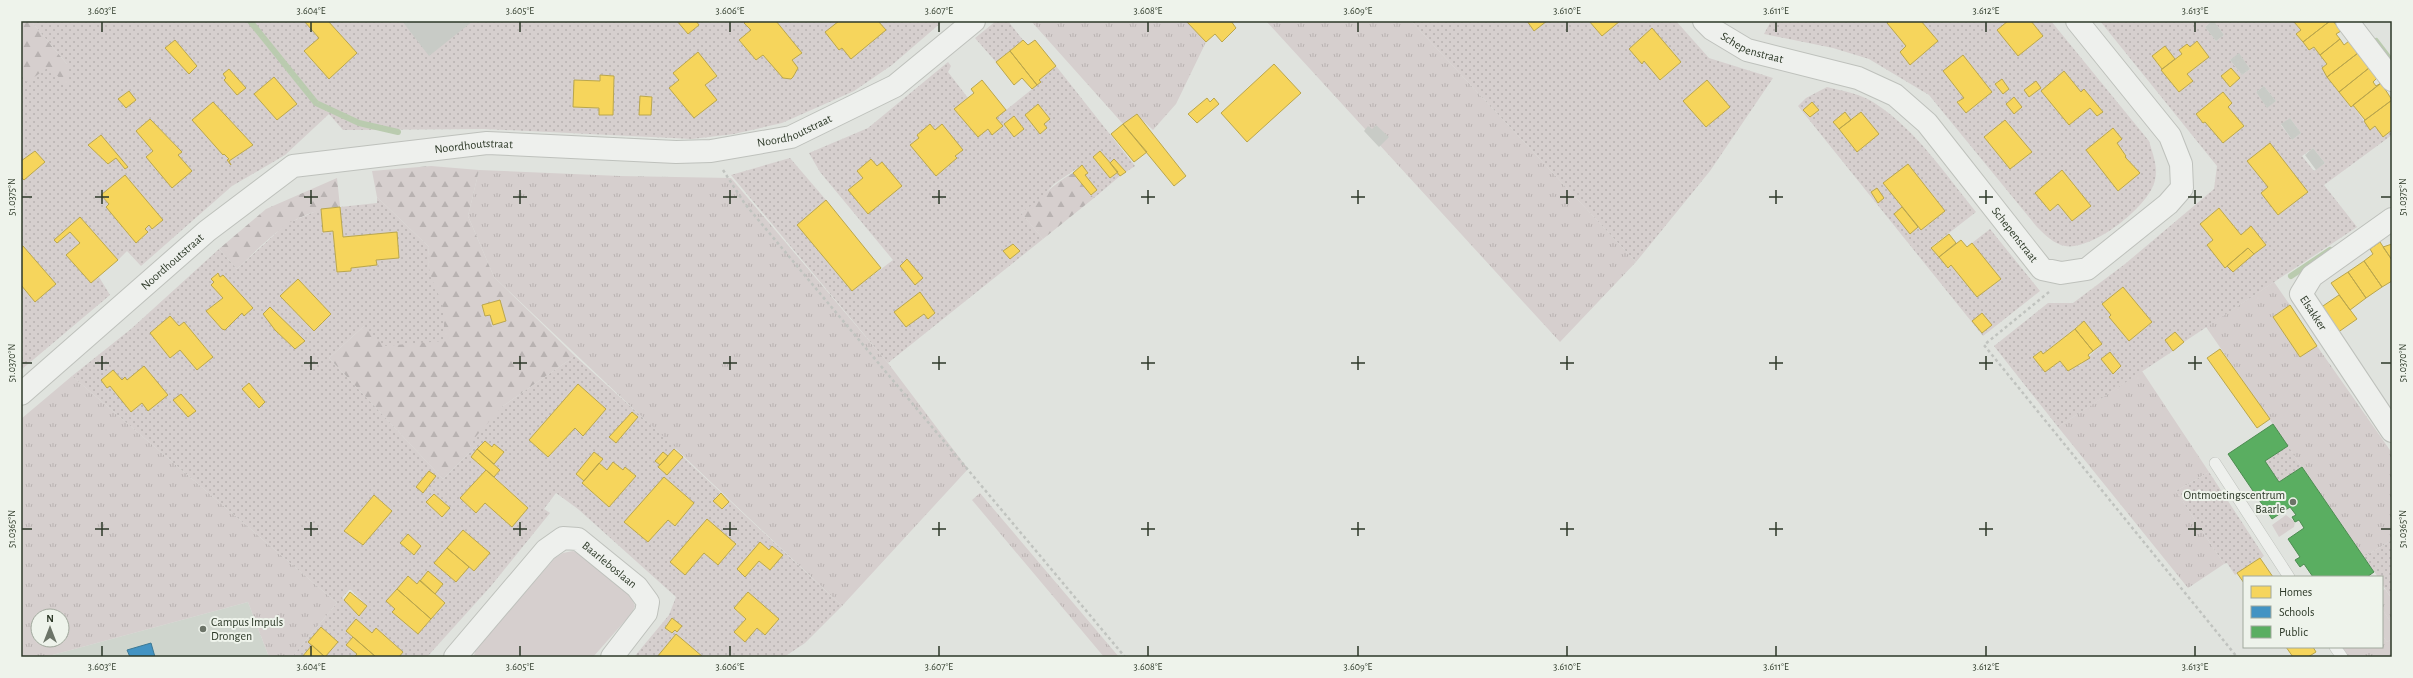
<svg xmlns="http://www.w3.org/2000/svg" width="2413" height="678" font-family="'Alegreya Sans',sans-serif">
	<defs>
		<pattern id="grass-tufts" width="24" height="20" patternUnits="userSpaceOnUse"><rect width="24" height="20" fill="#d6cfce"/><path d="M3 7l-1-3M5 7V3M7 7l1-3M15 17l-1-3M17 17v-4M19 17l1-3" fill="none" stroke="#b8b2b1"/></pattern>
		<pattern id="forest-firs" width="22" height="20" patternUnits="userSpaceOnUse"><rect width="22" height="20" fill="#d6cfce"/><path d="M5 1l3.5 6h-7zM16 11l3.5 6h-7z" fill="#b8b2b1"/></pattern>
		<pattern id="garden-dots" width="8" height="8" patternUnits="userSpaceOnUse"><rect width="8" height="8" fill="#d6cfce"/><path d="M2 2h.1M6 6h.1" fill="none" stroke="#b8b2b1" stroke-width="1.8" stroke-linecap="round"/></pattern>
	</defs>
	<rect width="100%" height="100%" fill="#e0e3de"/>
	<path fill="#cfd5cd" d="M248,602L269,657H45Z"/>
	<path fill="url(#grass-tufts)" fill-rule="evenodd" d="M1031,21H1186L1206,42L1176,104L1153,130L1137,115L1123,124Z
		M1266,21H1411L1636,262L1560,342Z
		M479,170L620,176L731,178L888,363L968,469L842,606L494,277L468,216Z
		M2274,282L2290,305L2273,317L2300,357L2317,346L2392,453V540L2364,557L2206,327Z
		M2142,371L2209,472L2176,491L2224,564L2188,588L2058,427Z
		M72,376L337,603L292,657H269L248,602L45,657H21V419ZM38,616H62V640H38Z
		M980,493L1119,657H1104L972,500Z
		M2286,515L2295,522L2294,527L2279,537L2272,525Z
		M2385,589L2392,599V624L2382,609V591Z
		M2382,635L2387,642L2392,639V657H2349L2342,647H2382Z"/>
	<path fill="url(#forest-firs)" d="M21,21H31L67,64V86L26,82L21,74Z
		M431,166L479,170L468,216L494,277L575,356L503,406L475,447L443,479L329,358L364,326L443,308C434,287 425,270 429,247L377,197L372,171Z
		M1073,173L1094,198L1043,239L1021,213C1039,200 1053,184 1073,173Z
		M337,178L340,207C292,211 270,238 237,269L219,249L266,209Z"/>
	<path fill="#d6cfce" d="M573,551C588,558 631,590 635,606L632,613L593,657H474L475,650L555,558L563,553Z
		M2382,609L2392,624V639L2387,642L2382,635Z"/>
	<path fill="url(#garden-dots)" fill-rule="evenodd" d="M31,21H304L319,38L304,52L329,79L357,53L328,21H677L688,34L699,25L696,21H746L744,23L751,30L739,41L756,60L763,55L783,78L791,79L798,68L792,60L802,53L776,21H943L892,65L854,91L782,123L734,134L692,139L485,129L343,130L329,114L285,155L232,186L141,266L127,251L118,260L80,217L54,240L57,243L70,232L80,243L67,255L91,283L99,277L110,295L21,370V285L35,302L56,284L23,246H21V177L24,180L45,162L35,151L21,161V74L27,82L49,67L67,86V64ZM175,40L197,66L189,74L166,48ZM698,53L717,75L705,85L716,100L694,118L670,88L679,80L673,73ZM229,69L246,88L224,80L226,78L223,74ZM601,75L614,76L613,115H599V108L573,107L575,80L600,81ZM274,77L296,103L277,120L254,94ZM128,91L136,100L126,108L118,99ZM640,96L652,97L651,115H639ZM213,102L253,145L229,161L231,165L227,160L229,159L224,154L223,155L193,120ZM150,119L182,152L178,155L172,188L146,157L153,151L136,131ZM100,135L127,167L125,169L116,158L108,164L88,145ZM125,175L163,220L152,229L149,225L145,229L148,233L136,243L106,207L109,204L101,195Z
		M996,21H1008L1023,40L996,62L975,38Z
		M1411,21H1527L1534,31L1547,21H1589L1602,36L1620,21H1676L1709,58L1773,78L1710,171L1636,262ZM1652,29L1681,62L1661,80L1644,61L1641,63L1629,49ZM1707,80L1730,107L1706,127L1683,101Z
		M1771,21H1889L1887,23L1906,46L1900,52L1910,65L1938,41L1921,21H2008L2018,56L2043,36L2031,21H2051L2149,141C2153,155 2158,166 2155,180C2150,206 2092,251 2065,246C2054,244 2045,235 2037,227L1929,95L1869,59L1833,48L1764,34ZM1963,55L1992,92L1966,113L1957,102L1964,98L1943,71ZM2064,71L2081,92L2084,89L2103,112L2097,116L2090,108L2069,125L2041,91ZM2002,79L2009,89L2003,94L1995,84ZM2014,97L2022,107L2014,114L2006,104ZM2006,120L2031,152L2010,169L1984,137ZM2113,128L2122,139L2117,143L2126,155L2125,157L2140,173L2118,190L2086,150ZM2062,170L2091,206L2072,221L2058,204L2050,211L2035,193Z
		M2100,21H2212L2205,27L2216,41L2224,35L2214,21H2293L2301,30L2296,34L2309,50L2314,47L2327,64L2322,68L2350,107L2353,105L2370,130L2375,126L2383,137L2392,130V135L2324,185L2357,227L2184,342L2175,332L2165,340L2173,351L2058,427L1994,346L2048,303H2073L2125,264L2214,189L2217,166ZM2197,41L2209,57L2187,74L2193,81L2179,92L2152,56L2165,46L2175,59L2182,54L2179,50L2187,44L2190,47ZM2239,54L2250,69L2242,75L2230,60ZM2231,68L2240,78L2230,87L2221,76ZM2264,86L2276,101L2267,107L2256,92ZM2223,92L2232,103L2228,107L2244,126L2203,123L2196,115ZM2290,118L2301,133L2292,140L2281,125ZM2270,143L2308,192L2278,215L2261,193L2268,187ZM2313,148L2325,163L2314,171L2302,156ZM2219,208L2241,235L2251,227L2266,245L2254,254L2248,248L2225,267L2207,245L2213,240L2200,224ZM2123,287L2152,322L2129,341L2109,317L2111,315L2103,304ZM2084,321L2102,344L2079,366L2077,364L2068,371L2060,361L2045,372L2033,357L2040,351L2043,354ZM2110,352L2121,366L2113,374L2101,359Z
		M948,62L951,66L948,72L968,98L954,109L970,128L988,129L992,135L1002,127L996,118L1041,82L1039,80L1056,66L1135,166L1126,172L1114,159L1110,163L1100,152L1093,157L1110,178L1118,172L1120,176L1094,198L1091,195L1097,190L1085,175L1088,172L1082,165L1054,184L1039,200L1021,213L1043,239L888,363L731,175L790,158L826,200L797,225L852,291L893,260L820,172L809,153L868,128ZM1038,104L1050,119L1044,124L1047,129L1040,134L1025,115ZM1014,116L1024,129L1014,137L1004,124ZM930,124L935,130L942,125L963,150L955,156L957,158L936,175L911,145L919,138L917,135ZM871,159L877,166L882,162L868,214L848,190L863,178L857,171ZM1013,244L1020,251L1010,259L1004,251ZM920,293L935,313L928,319L924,314L906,327L894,312Z
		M1827,87C1843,91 1862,94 1876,104C1917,131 1945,174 1976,212L1931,247L1948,267L1951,265L1977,297L2001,279L1972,243L1990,229L2040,291L1983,336L1798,106L1806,98ZM1812,102L1819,110L1810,117L1803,110ZM1845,112L1851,120L1861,112L1879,134L1857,152L1833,122ZM1908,164L1945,211L1921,230L1884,183Z
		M377,197L429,247C425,274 436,284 443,307C446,317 443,331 443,341L384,346L364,326L329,358L443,479L475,447L471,442L503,406L575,356L676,448L668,456L655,461L660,465L658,468L667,475L683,457L842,606L805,643L784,657H703L676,634L657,657H634L669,615L676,597L578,509L556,493L544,509L550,513L491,586L427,657H399L403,652L376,629L372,633L356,620L346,631L353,637L346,645L357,654L354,657H325L338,642H308L312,645L302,657H292L337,603L72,376L131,329L219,249L237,269L286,224L321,209L323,232L333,231L337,272L351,271V268L377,265L376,260L399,258L397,232L343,237L340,207L377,203ZM217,273L220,277L223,275L253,308L244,316L242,313L225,329H222L206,311L223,298L211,285L214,282L211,279ZM298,279L331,314L314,331L280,296ZM270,307L304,341L295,349L275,330L263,314ZM170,316L179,326L184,322L213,356L197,370L180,350L170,358L150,333ZM144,366L148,410L142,403L131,412L110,386L107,388L101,380L113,370L122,380L125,377L127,380ZM249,383L265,402L258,408L242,389ZM578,384L606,409L583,435L575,428L548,457L529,440ZM485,441L492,447L494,444L504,452L494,464L500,470L494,477L471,457ZM594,452L602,459L599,463L607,470L613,463L623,470L625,467L636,476L609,507L582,483L584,481L576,474ZM486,470L528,508L512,526L485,503L476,512L460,498ZM664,477L694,503L675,525L668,520L648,542L625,522ZM720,493L729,502L722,509L713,501ZM434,494L450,508L442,517L426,502ZM374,495L392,511L363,545L345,530ZM707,519L736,545L718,565L704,553L685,575L670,562ZM463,530L490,553L474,571L469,567L456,582L434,563ZM408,535L421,546L414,555L400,543ZM760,543L769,550L772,546L783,555L770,570L759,561L745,577L737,569ZM428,571L435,594L445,603L418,634L392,612L395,609L387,601L408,576L417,584ZM350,589L367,606L359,615L342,598ZM748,592L779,619L765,635L757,628L745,642L734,632L746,619L734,608Z
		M2288,446L2302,467L2279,482L2265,461Z
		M2209,472L2264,556L2235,575L2227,563L2224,564L2176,491Z
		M2392,540V599L2382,584V577H2378L2364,557Z"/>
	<path fill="#f6d55c" stroke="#baa64c" d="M304,21H328L357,53L329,79L304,51L319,38Z
		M677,21H696L699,25L688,34Z
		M746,21H776L802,53L792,60L798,68L793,77L791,79L783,78L763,55L756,60L739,40L751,30L744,23Z
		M839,21H878L886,30L851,59L842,48L839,50L825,32Z
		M1186,21H1231L1236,28L1222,42L1215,34L1206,42Z
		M1527,21H1547L1534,31Z
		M1589,21H1620L1602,36Z
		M1889,21H1921L1938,41L1910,65L1900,52L1906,46L1887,23Z
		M2008,21H2031L2043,36L2018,56L1997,30Z
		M2296,21H2330L2303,42L2296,34L2301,30L2294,22Z
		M2330,21H2333L2341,31L2336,34L2340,39L2320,55L2314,47L2309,50L2303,42Z
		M1652,28L1681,62L1660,80L1644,61L1642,64L1629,49Z
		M2340,39L2344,45L2349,41L2358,53L2327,77L2322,68L2327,64L2320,55Z
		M175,40L197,66L189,74L165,48Z
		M1023,40L1028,45L1035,40L1056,66L1039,80L1041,82L1037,85L1010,51Z
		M2197,41L2209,57L2187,74L2193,81L2179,92L2161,70L2182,54L2179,50L2187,44L2190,47Z
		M2165,46L2175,59L2162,69L2152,56Z
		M1010,51L1037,85L1032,89L1022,78L1014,85L996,62Z
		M698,52L717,76L705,85L717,100L694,118L669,88L679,80L673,73Z
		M2358,53L2369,68L2339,92L2327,77Z
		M1963,55L1992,92L1966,113L1957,102L1964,98L1943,71Z
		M1274,64L1301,93L1247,142L1221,113Z
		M2231,68L2240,78L2230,87L2221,76Z
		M2369,68L2377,78L2373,82L2376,86L2381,83L2351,107L2339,92Z
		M229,69L246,88L237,95L224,80L226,78L223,74Z
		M2064,71L2081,92L2084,89L2103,112L2097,116L2090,108L2069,125L2041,91Z
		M600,75L614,76L613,115H599V108L573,107L574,80L600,81Z
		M274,77L297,104L277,120L254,94Z
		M2002,79L2009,89L2003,94L1995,84Z
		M982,80L1006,110L996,118L1003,126L992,135L988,129L978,137L954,109L974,93L971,89Z
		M1707,80L1730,107L1706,127L1683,101Z
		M2036,81L2041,88L2029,97L2024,90Z
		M2381,83L2392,100L2365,120L2353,105Z
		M129,91L136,100L126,108L118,99Z
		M2223,92L2232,103L2228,107L2244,126L2223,143L2205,122L2203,123L2196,114Z
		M640,96L652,97L651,115H639Z
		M2014,97L2022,107L2014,114L2006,104Z
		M1207,98L1210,102L1214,98L1219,104L1197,123L1188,114Z
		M2392,100V130L2383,137L2375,126L2370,130L2364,121Z
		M213,102L253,145L229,161L231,165L227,160L229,159L224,154L223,155L192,120Z
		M1812,102L1819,110L1810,117L1803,110Z
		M1038,104L1050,119L1044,124L1047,128L1040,134L1025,115Z
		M1845,112L1851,120L1839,129L1833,122Z
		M1861,112L1879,134L1857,152L1839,129Z
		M1137,114L1186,176L1174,186L1123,124Z
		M1014,116L1024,129L1014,137L1004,124Z
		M150,119L182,152L178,155L192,171L172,188L146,157L153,151L136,131Z
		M2005,120L2032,152L2010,169L1984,137Z
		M930,124L935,130L942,124L963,150L955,156L957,158L936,176L910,145L919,138L917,135Z
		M1123,124L1147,152L1134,162L1111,134Z
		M2113,128L2122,139L2117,143L2126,156L2125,157L2140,173L2118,191L2086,150Z
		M101,135L128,167L125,169L116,158L108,164L88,145Z
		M2270,143L2308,192L2278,215L2261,193L2268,187L2247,161Z
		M35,151L45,162L24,180L21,177V161Z
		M1100,151L1118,172L1110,178L1093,157Z
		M871,159L877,166L882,162L902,186L868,214L848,190L863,178L857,171Z
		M1114,159L1126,172L1120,176L1110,163Z
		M1908,164L1945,211L1921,230L1883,183Z
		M1082,165L1088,173L1085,175L1097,190L1091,195L1073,173Z
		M2062,170L2091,206L2072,221L2058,204L2050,211L2035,193Z
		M125,175L163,220L152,229L149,225L145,229L148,232L136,243L106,207L109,204L101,195Z
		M1877,188L1884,198L1878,203L1871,192Z
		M826,200L881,268L852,291L797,225Z
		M340,207L343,237L397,232L399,258L376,260L377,265L351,268V271L337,272L333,231L323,232L321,209Z
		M1902,207L1918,227L1910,234L1894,214Z
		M2219,208L2241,235L2251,226L2266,245L2254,254L2248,248L2225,268L2207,245L2213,240L2200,224Z
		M80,217L118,260L91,283L66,255L80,243L70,232L57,243L54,240Z
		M1949,234L1956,243L1939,257L1931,248Z
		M1961,240L1967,247L1972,243L2001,279L1977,297L1951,265L1948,268L1939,257Z
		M2380,242L2392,260V281L2382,287L2364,261L2373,254L2370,249Z
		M1013,244L1020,251L1010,259L1003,251Z
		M2392,244V260L2383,247Z
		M21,246H23L56,284L35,302L21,285Z
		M2248,248L2254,254L2233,272L2227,266Z
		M907,259L923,278L915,285L900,266Z
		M2364,261L2382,287L2366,298L2348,272Z
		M2348,272L2366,298L2350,310L2331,283Z
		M218,273L220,277L223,275L253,308L244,316L242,313L225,330L222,329L206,311L223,298L211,285L214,282L211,279Z
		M298,279L331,314L314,331L280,296Z
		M2123,287L2152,322L2129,341L2109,317L2111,315L2102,304Z
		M920,292L935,313L928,319L924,314L906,327L894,312Z
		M2339,295L2357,319L2337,333L2320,308Z
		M500,300L506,321L493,325L490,315L485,316L482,305Z
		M2290,305L2317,346L2300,357L2273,317Z
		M270,307L305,341L295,349L275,330L263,314Z
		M1982,313L1992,325L1982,333L1972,321Z
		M170,316L179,326L184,322L213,357L197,370L180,350L170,358L150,333Z
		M2084,321L2102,344L2093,351L2075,329Z
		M2075,329L2093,351L2088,355L2090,358L2068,371L2060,361L2045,372L2033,357L2041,351L2043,354Z
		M2175,332L2184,342L2173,351L2165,340Z
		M2220,349L2270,419L2257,428L2207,358Z
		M2110,352L2121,366L2113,374L2101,359Z
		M144,366L168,395L148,411L142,403L131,412L110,386L107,388L101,380L113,370L122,380L125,377L127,380Z
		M249,383L265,402L259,408L242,389Z
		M578,384L606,409L583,436L575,428L548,457L529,440Z
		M181,394L196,411L188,417L173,400Z
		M632,412L638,417L616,443L609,437Z
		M485,441L492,447L494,444L504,452L494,464L477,449Z
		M477,449L500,470L494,477L471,457Z
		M674,449L683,457L667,475L658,467Z
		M594,452L603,459L584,481L576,474Z
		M663,452L668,456L660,465L655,461Z
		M613,462L623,470L625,467L636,476L609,507L582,483L599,463L607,470Z
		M486,470L528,508L512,527L485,503L476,513L460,498Z
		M429,471L436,476L423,493L416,487Z
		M664,477L694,503L675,526L668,520L648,542L624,522Z
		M721,493L729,502L722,509L713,501Z
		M434,494L450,508L442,517L426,502Z
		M374,495L392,511L363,545L344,531Z
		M707,519L736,544L718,565L704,553L685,575L670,562Z
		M463,530L490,553L474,571L447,548Z
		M408,534L421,546L414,555L400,543Z
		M760,542L769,550L772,546L783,555L770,570L759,561L745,577L737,569Z
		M447,548L469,567L456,582L434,563Z
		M2260,558L2273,577H2244V583L2237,573Z
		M428,571L443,584L435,594L420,581Z
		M408,576L417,584L420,580L445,603L431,619L397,589Z
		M397,589L431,619L418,634L392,612L395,609L386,601Z
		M350,592L367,606L359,616L344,600Z
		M748,592L779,619L765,635L757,628L745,642L734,632L746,619L734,608Z
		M672,618L682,626L677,632L675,630L672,633L665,628Z
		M356,619L372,633L376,628L403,652L399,657H376L346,631Z
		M321,627L338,642L325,657L308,642Z
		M676,634L703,657H657Z
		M353,637L376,657H354L357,654L346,645Z
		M312,645L325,657H302Z
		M2286,647H2313L2316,652L2308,657H2293Z"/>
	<path fill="#4393c3" stroke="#3c7894" d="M151,643L155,657H130L127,650Z"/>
	<path fill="#5aae61" stroke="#4c8b50" d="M2273,424L2288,446L2265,461L2279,482L2302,467L2374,572L2367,577H2313L2304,564L2300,567L2295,560L2300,557L2288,539L2304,528L2299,520L2295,522L2292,517L2296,515L2290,507L2272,519L2228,454Z"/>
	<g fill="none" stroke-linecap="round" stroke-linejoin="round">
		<path stroke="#bacbaf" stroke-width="6" d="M250,21L316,103L359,123L398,132
			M2376,41L2392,62
			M2291,276L2330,250"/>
	</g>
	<path fill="#c8cbc6" d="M402,21H473L429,56Z
		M2212,21H2214L2224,35L2216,41L2205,27Z
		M2239,53L2250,69L2242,75L2230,60Z
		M2264,86L2276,101L2267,108L2256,92Z
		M2290,118L2301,133L2292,140L2281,124Z
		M1376,125L1389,137L1379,147L1364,131L1368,126L1372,129Z
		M2313,148L2325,163L2316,170L2305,155Z"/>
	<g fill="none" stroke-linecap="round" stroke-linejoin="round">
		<g stroke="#bec1bc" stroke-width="12">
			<path id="service" d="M2215,463L2289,577
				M2335,647L2342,657"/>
		</g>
		<g stroke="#bec1bc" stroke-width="24">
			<g id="minor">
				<path id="s1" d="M1704,21L1712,29L1747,50L1858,78L1895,95L1927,123L2042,269L2061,273L2087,269L2168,204L2182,188L2181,164L2170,136L2077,21"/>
				<path d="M2347,21L2392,80"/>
				<path id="s2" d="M2392,219L2312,276L2301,294L2392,431"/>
				<path id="s3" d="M21,394L207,231L293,166L487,143L676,152L711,151L791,137L895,86L974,21"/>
				<path id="s4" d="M455,657L546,550L563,538L578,539L637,587L648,602L646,613L612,657"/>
			</g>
		</g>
		<path stroke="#c0c3bf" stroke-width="2.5" stroke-dasharray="3 3" stroke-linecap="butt" d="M723,170L745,204L1125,657
			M2049,292L1984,345L2237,657"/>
		<use href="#service" stroke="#eef0ed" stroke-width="11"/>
		<use href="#minor" stroke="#eef0ed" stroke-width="22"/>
	</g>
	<path fill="none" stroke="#2d3928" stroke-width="1.5" d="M102,22V32M311,22V32M520,22V32M730,22V32M939,22V32M1148,22V32M1358,22V32M1567,22V32M1776,22V32M1986,22V32M2195,22V32M102,190V204M311,190V204M520,190V204M730,190V204M939,190V204M1148,190V204M1358,190V204M1567,190V204M1776,190V204M1986,190V204M2195,190V204M22,197H32M95,197H109M304,197H318M513,197H527M723,197H737M932,197H946M1141,197H1155M1351,197H1365M1560,197H1574M1769,197H1783M1979,197H1993M2188,197H2202M2381,197H2391M102,356V370M311,356V370M520,356V370M730,356V370M939,356V370M1148,356V370M1358,356V370M1567,356V370M1776,356V370M1986,356V370M2195,356V370M22,363H32M95,363H109M304,363H318M513,363H527M723,363H737M932,363H946M1141,363H1155M1351,363H1365M1560,363H1574M1769,363H1783M1979,363H1993M2188,363H2202M2381,363H2391M102,522V536M311,522V536M520,522V536M730,522V536M939,522V536M1148,522V536M1358,522V536M1567,522V536M1776,522V536M1986,522V536M2195,522V536M22,529H32M95,529H109M304,529H318M513,529H527M723,529H737M932,529H946M1141,529H1155M1351,529H1365M1560,529H1574M1769,529H1783M1979,529H1993M2188,529H2202M2381,529H2391M102,646V656M311,646V656M520,646V656M730,646V656M939,646V656M1148,646V656M1358,646V656M1567,646V656M1776,646V656M1986,646V656M2195,646V656"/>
	<g fill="#6c7468" stroke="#eef3eb" stroke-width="1.5">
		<circle cx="2293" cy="502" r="4"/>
		<circle cx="203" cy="629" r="4"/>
	</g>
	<g text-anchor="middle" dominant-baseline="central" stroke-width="4" stroke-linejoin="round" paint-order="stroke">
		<g font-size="12" fill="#2d3928" stroke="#eef3eb">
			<text stroke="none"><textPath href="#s1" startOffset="56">Schepenstraat</textPath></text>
			<text stroke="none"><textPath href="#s3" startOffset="861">Noordhoutstraat</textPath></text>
			<text stroke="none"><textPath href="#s3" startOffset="537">Noordhoutstraat</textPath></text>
			<text stroke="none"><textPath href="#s1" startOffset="392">Schepenstraat</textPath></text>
			<text stroke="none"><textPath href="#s3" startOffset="201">Noordhoutstraat</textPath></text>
			<text stroke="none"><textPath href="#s2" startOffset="142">Elsakker</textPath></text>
			<text stroke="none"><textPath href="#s4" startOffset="217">Baarleboslaan</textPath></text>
		</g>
		<g font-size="12" fill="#2d3928" stroke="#eef3eb" text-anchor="end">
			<text x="2285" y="495">Ontmoetingscentrum<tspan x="2285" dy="14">Baarle</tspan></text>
			<text x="211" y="622" text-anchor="start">Campus Impuls<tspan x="211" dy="14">Drongen</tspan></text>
		</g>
	</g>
	<rect width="2413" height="678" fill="none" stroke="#eef3eb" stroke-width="44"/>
	<rect x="2243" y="576" width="140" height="72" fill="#eef3eb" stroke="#a1a99d"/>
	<rect x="2251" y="586" width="20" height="12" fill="#f6d55c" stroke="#a1a99d"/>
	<text x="2279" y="596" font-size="12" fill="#2d3928">Homes</text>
	<rect x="2251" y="606" width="20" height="12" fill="#4393c3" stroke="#a1a99d"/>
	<text x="2279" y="616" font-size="12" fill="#2d3928">Schools</text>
	<rect x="2251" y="626" width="20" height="12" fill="#5aae61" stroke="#a1a99d"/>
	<text x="2279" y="636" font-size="12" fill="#2d3928">Public</text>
	<g transform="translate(50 628)"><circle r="19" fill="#eef3eb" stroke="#a1a99d"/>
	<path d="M0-3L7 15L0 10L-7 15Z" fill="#6c7468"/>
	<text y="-6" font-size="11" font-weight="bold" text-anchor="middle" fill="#2d3928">N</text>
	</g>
	<rect x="22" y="22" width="2369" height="634" fill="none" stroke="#2d3928" stroke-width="1.5"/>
	<g font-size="10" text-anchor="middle" fill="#2d3928">
		<text x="102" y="14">3.603°E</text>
		<text x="311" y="14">3.604°E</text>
		<text x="520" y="14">3.605°E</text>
		<text x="730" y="14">3.606°E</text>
		<text x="939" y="14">3.607°E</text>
		<text x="1148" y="14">3.608°E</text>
		<text x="1358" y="14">3.609°E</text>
		<text x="1567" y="14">3.610°E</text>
		<text x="1776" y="14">3.611°E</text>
		<text x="1986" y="14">3.612°E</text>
		<text x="2195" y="14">3.613°E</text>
		<text transform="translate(11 197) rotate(-90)" y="4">51.0375°N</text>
		<text transform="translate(2402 197) rotate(-90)" y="4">51.0375°N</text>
		<text transform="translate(11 363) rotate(-90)" y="4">51.0370°N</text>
		<text transform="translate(2402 363) rotate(-90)" y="4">51.0370°N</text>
		<text transform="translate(11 529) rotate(-90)" y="4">51.0365°N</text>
		<text transform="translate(2402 529) rotate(-90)" y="4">51.0365°N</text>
		<text x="102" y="670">3.603°E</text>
		<text x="311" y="670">3.604°E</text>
		<text x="520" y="670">3.605°E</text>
		<text x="730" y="670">3.606°E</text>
		<text x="939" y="670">3.607°E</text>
		<text x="1148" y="670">3.608°E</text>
		<text x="1358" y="670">3.609°E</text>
		<text x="1567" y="670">3.610°E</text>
		<text x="1776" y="670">3.611°E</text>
		<text x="1986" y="670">3.612°E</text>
		<text x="2195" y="670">3.613°E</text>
	</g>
</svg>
